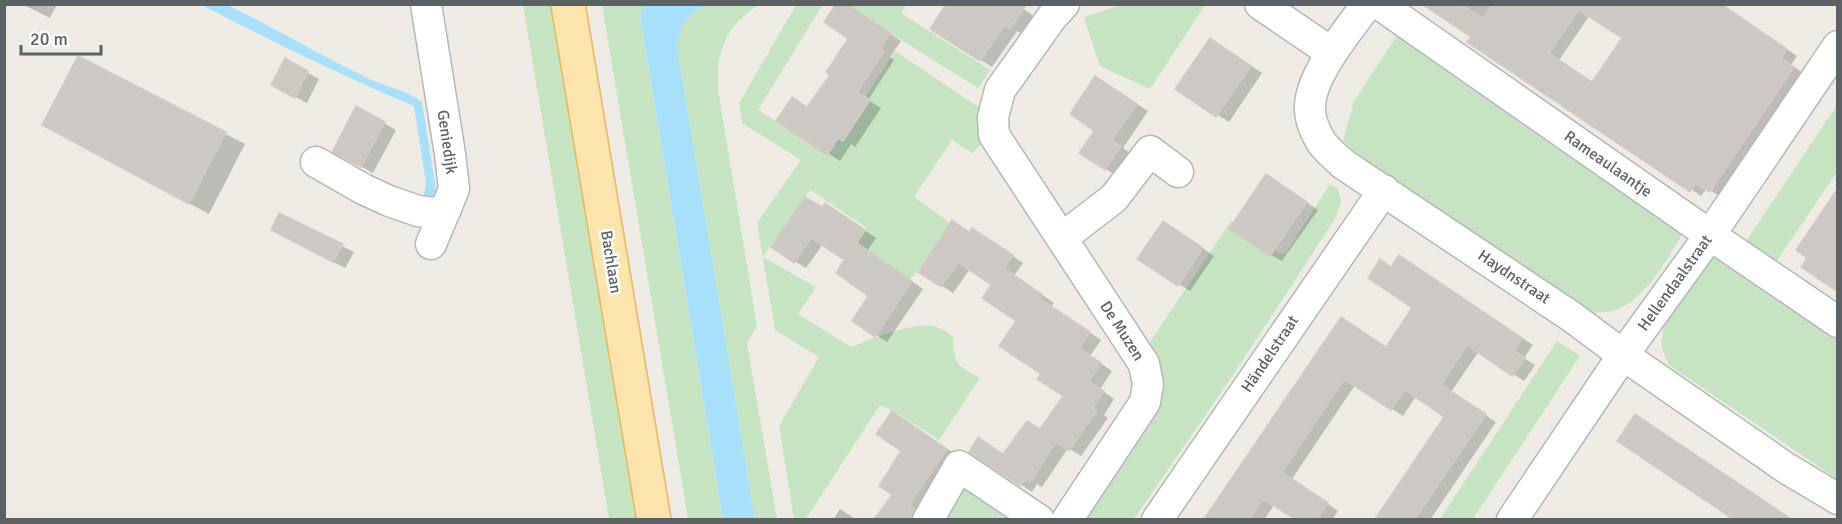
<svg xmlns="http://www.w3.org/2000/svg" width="1842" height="524" font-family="Signika,sans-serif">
	<rect width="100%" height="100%" fill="#eeebe4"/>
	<path fill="#c6e4c2" d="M823,4L758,110L829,154L850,121L854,123L870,99L866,96L895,51L983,110C984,127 988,142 972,153L952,140L914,197L950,223L915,274L909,280L856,244L867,228L810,190L763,257L816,287L798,314L851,347C873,339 920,317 942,329C946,331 950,335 953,338C954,365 957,365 980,378L939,440L897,413L880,405L806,519H794L779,426L819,357L775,330L757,223L801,160L742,123L739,103L796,5Z
		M1124,4L1205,5L1150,89L1100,66L1084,17Z
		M523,5H554L640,519H609Z
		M602,5H643L640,15L723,519H688Z
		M705,5H759C737,19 724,34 719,61C717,69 718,80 718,89L757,326L747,343L777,519H755L677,46C681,24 685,17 705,5Z
		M845,5H906L901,13L990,70L978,88Z
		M1400,31L1689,225C1669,254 1650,296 1616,310C1609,312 1600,312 1592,313L1358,156L1343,140L1354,101Z
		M1837,105V172L1776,262L1744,244Z
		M1330,184L1338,189L1341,202L1335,219L1229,381L1134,519L1080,520L1155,404L1146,348L1231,221L1280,254L1286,253Z
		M1713,242L1837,326V479L1669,365C1667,359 1663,353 1662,347C1658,317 1696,267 1713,242Z
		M1557,341L1580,356L1473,519H1440Z
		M965,479L1028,520H939Z"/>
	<path fill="#a8e0fb" d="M202,5H227C273,27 317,53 363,76C382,86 405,89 422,102L436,190L430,204L417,202L424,194L426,183L414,106C341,75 271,41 202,5Z
		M643,5H705C685,17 681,24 677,46L755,519H723L640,15Z"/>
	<path fill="#0003" fill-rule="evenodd" d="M22,4H57L50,18Z
		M1017,4L1035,17L1023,34L1017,31L992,67L981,60Z
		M1425,4H1720L1797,56L1791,65L1804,74L1721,197L1707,188L1701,196ZM1590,15L1624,38L1593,83L1559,60Z
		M851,8L901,41L890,57L894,60L868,100L881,108L855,147L851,144L840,161L778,121L808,109L832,74L850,38Z
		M1211,40L1262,73L1229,122L1177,89Z
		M79,58L245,144L209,214L63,136Z
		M285,60L319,79L307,103L284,91Z
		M1107,85L1148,111L1123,148L1132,154L1117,176L1106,169L1096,130Z
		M384,123L396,130L373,173L334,151Z
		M1278,183L1318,210L1282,261L1271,255Z
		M823,209L837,212L876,238L867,251L923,289L887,342L876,335L870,295L846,260L823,244L806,268L794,261Z
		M1175,229L1214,256L1190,291L1179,284Z
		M970,233L984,236L1023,263L1014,276L1054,303L1051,307L1101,340L1090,356L1112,371L1100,389L1114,399L1104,415L1108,418L1081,456L1068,448L1042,487L1037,484L1032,492L971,451L1004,456L1041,431L1065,396L1043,374L1018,321L993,284L970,269L953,293L920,272Z
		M284,236L342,246L354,252L345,268Z
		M1400,257L1533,345L1524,358L1535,365L1524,381L1479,351L1451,392L1496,422L1430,520H1377L1446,417L1416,396L1403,416L1355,385L1292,479L1338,511L1332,520H1297L1274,505L1264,520H1206L1342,319L1387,348L1414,308L1392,268Z
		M904,420L958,456L925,520H876L894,494L903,451Z
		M1647,422L1791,520H1736L1619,441Z
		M840,509L851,516L856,520H833Z"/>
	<path fill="#ccc8c4" stroke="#d2ccc3" stroke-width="1.5" fill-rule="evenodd" d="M836,4H847L890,33L880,49L884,52L857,92L870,100L843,141L838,138L827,155L776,121L792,97L807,107L830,75L826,72L848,39L824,22Z
		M946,4H1027L1010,29L1005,25L980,61L930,29Z
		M1422,4H1460L1483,19L1493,4H1721L1787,49L1781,58L1794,67L1710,192L1696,183L1690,192L1467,42L1471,37ZM1579,10L1622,38L1592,82L1549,53Z
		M1210,38L1251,66L1216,117L1175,89Z
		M78,56L226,132L189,204L42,125Z
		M285,58L308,71L295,98L271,85Z
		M1095,76L1137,104L1112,140L1121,146L1105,170L1079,153L1094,131L1070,114Z
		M356,106L385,122L361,167L332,152Z
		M1266,174L1307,202L1270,256L1229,229Z
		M1838,188V292L1801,267L1807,258L1796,250Z
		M805,197L822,207L825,203L865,230L857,243L912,281L875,337L852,321L868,296L836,273L844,260L811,238L794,263L771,247Z
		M279,213L343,244L333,262L271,230Z
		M952,220L969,232L972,228L1013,255L1004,268L1043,295L1040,299L1090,332L1079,348L1101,363L1089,381L1104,391L1093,407L1097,410L1069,451L1056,442L1030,482L1025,479L1020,486L969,452L978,437L1003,454L1027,421L1040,429L1063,396L1037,379L1041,374L999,346L1016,321L982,298L991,285L958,262L941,287L918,272Z
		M1163,221L1203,248L1178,286L1137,259Z
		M1399,255L1522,338L1514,351L1525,358L1512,376L1467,345L1441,385L1486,414L1415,519H1375L1444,417L1405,390L1391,410L1344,379L1282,472L1328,503L1317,519H1295L1263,499L1249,519H1204L1341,317L1386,347L1412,308L1368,278L1380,259L1391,267Z
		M892,411L947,449L909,505L915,509L911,519H874L892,495L879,486L901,451L876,434Z
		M1635,414L1738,483L1791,519H1733L1617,441Z"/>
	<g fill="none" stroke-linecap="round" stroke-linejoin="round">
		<g stroke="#b5b7bb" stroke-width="33">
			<path id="minor" d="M426,4L450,154L454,189L431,244
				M1064,4L1052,17L1000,90L993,117L994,135L1144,364L1148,384L1145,402L1067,520
				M1260,4L1332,53
				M1367,4C1348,31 1308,77 1310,110C1310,120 1315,131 1320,140C1325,149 1335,156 1343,164L1572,317L1623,355L1786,468L1838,499
				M1379,4L1710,235L1838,322
				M316,162L363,189L389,201L418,211L434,213L446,209
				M1062,238L1114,198L1150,151L1178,172
				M928,520L959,466L1039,520
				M1157,520L1384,190
				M1512,520L1623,355L1710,235L1838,46"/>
		</g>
		<g stroke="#eab561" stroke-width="36">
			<path id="major" d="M568,4L654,520"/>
		</g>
		<use href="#minor" stroke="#fff" stroke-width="30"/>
		<use href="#major" stroke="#fbe5ac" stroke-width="33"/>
	</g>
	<g text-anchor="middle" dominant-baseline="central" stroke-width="5" stroke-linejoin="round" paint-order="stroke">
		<g font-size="16" fill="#5c6164" stroke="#fff">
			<text transform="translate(447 142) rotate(82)">Geniedijk</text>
			<text transform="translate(1608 164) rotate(35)">Rameaulaantje</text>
			<text transform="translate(611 262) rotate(81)">Bachlaan</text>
			<text transform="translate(1514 277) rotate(34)">Haydnstraat</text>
			<text transform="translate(1675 283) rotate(-54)">Hellendaalstraat</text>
			<text transform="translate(1122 331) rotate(57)">De Muzen</text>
			<text transform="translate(1270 354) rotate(-56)">Händelstraat</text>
		</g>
	</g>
	<rect width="1842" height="524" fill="none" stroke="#5c6164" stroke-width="12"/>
	<path d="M21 45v9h80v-9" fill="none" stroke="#5c6164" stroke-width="3"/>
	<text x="30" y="45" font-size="18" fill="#5c6164" stroke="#ffffff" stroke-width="4.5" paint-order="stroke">20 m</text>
</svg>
